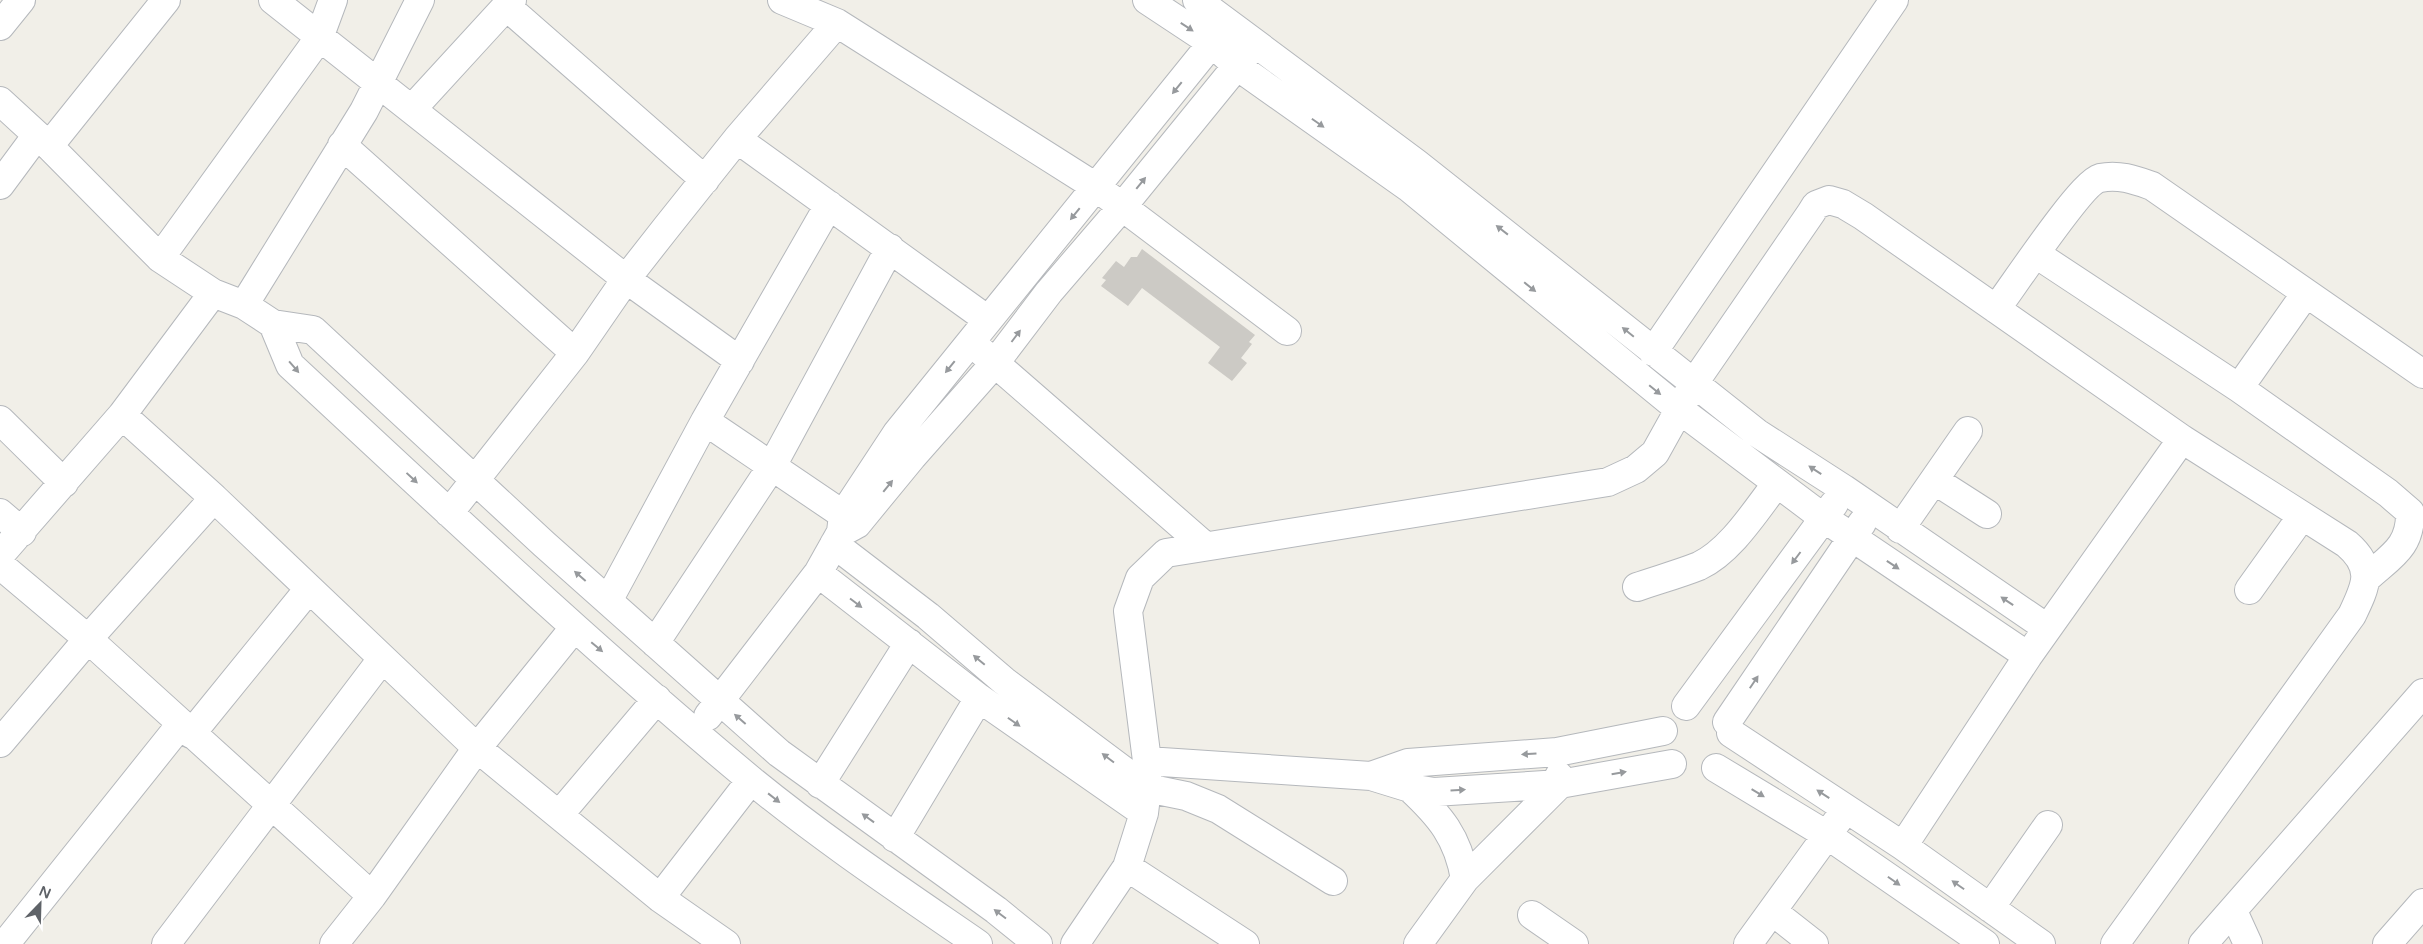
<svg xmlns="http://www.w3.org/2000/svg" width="2423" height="944" font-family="'Varela Round',sans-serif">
	<rect width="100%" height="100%" fill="#f1efe8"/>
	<path fill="#cccac5" d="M1142,249L1255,335L1249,342L1252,344L1241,358L1247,363L1232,381L1208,363L1220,347L1142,288L1128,306L1101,286L1106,280L1102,278L1116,261L1124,267L1131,257H1137Z"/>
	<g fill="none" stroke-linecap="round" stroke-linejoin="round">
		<g stroke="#b5b8bc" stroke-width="30">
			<path id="minor" d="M273,0L626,279L740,361
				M782,0L837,23L1096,187L1287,331
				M1147,0L1212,43L1237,66L1408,187L1680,410L1825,519L2028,656
				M1197,0L1416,163L1757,433L1844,489L2047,628
				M506,6L705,180
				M0,26L21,0
				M0,101L49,146L160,258L213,293L244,305L273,324L313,330L544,544L779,753L996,910L1038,944
				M412,109L512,0
				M737,139L988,320
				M342,145L575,353
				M49,146L166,0
				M0,185L37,135
				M2036,254L2239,388L2388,493L2410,512C2411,547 2391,556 2367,578
				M160,258L319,38L333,0
				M244,305L364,111L420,0
				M1996,309C2012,288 2081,183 2100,178C2119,174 2135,180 2152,186L2423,374
				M273,324L290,365C442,506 592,648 751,780C823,839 901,891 978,944
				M981,351L1205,546
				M1653,352L1894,0
				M2239,388L2306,293
				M122,415L214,498L477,748L660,898L726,944
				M0,420L64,483
				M705,421L857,524
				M1934,480L1987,514
				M0,513L22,532
				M449,513L575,353L626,279L666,228L737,139L837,23
				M1900,529L1968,431
				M846,530L857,524L912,457L995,363L1049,292L1122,207L1249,51
				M834,544L928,616L1004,681L1147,788L1186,796L1218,809L1333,881
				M0,555L122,415L213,293
				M0,565L88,639L372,896
				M818,573L979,698L1144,813
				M1637,587C1657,580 1679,574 1699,566C1731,551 1756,510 1777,483
				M2249,590L2302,516
				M608,601L705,421L829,205
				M655,643L772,466L890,248
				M1686,706L1834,504
				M708,716L818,573L841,532L843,515L897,433L1212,43L1222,28
				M1727,722L1862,523
				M1731,733L1903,846L2041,944
				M191,734L308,590
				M0,743L88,639L214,498
				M1147,761L1371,776L1410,788L1434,792L1560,784L1672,764
				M1716,768L1827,835L1985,944
				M1371,776L1408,763L1557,752L1663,731
				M820,784L909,643
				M1409,784L1410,788C1440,816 1458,837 1465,879
				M559,815L657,699
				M895,838L979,698
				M1903,846L2028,656L2182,439
				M660,898L751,780
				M1990,908L2048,825
				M1772,911L1814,944
				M2233,911L2248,944
				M1532,915L1574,944
				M10,938L181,724
				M166,944L382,659
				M334,944L372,896L477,748L574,628
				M1075,944L1127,867
				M1245,944L1127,867L1144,813L1147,788V761L1128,611L1140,578L1166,553L1608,482L1636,469L1655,453L1694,383L1811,213L1816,205L1829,200L1843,204L1863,216L2182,439L2347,544C2375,568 2366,586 2352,615L2115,944
				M1418,944L1465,879L1560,784L1559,776
				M1748,944L1838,820
				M2203,944L2423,693
				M2387,944L2423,903"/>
		</g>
		<use href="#minor" stroke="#fff" stroke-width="28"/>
	</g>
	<defs><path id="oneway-solid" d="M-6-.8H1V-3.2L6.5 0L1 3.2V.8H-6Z" transform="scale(1.25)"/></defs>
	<g fill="#979a9d">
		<use href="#oneway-solid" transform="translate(1187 27) rotate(33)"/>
		<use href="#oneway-solid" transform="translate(1177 88) rotate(129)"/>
		<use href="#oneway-solid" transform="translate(1318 123) rotate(35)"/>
		<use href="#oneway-solid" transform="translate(1141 183) rotate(-51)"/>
		<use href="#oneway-solid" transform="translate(1075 214) rotate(129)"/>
		<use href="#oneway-solid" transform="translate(1502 230) rotate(-142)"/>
		<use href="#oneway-solid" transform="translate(1530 287) rotate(39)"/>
		<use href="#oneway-solid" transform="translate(1628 332) rotate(-141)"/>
		<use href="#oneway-solid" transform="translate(1016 336) rotate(-53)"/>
		<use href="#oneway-solid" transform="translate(294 367) rotate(49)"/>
		<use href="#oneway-solid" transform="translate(950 367) rotate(129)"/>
		<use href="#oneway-solid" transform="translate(1655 390) rotate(39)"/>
		<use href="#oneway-solid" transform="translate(1815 470) rotate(-147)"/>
		<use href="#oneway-solid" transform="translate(412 478) rotate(43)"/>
		<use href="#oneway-solid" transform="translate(888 486) rotate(-51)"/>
		<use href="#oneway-solid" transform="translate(1796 558) rotate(127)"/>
		<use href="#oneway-solid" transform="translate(1893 565) rotate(34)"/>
		<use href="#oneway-solid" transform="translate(580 576) rotate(-139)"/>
		<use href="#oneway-solid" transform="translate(2007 601) rotate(-146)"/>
		<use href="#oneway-solid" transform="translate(856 603) rotate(37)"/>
		<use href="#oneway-solid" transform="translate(597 647) rotate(40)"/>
		<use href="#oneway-solid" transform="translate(979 660) rotate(-140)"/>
		<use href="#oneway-solid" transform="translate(1754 682) rotate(-56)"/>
		<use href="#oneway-solid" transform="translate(740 719) rotate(-139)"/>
		<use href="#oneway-solid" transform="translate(1014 722) rotate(35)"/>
		<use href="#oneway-solid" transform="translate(1529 754) rotate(176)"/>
		<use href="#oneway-solid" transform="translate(1108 758) rotate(-143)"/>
		<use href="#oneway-solid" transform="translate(1619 773) rotate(-10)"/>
		<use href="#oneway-solid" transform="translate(1458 790) rotate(-4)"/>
		<use href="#oneway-solid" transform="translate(1758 793) rotate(31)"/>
		<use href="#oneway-solid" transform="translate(1823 794) rotate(-147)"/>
		<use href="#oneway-solid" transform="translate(774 798) rotate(38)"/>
		<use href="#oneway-solid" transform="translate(868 818) rotate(-144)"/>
		<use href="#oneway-solid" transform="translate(1894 881) rotate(35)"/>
		<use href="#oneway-solid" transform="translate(1958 885) rotate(-145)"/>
		<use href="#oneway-solid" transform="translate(1000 914) rotate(-143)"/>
	</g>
	<g transform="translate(40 904) rotate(23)" stroke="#ffffff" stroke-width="4" paint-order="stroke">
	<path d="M0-4L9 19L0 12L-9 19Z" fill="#5f6368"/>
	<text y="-8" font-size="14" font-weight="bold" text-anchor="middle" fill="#5f6368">N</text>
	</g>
</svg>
